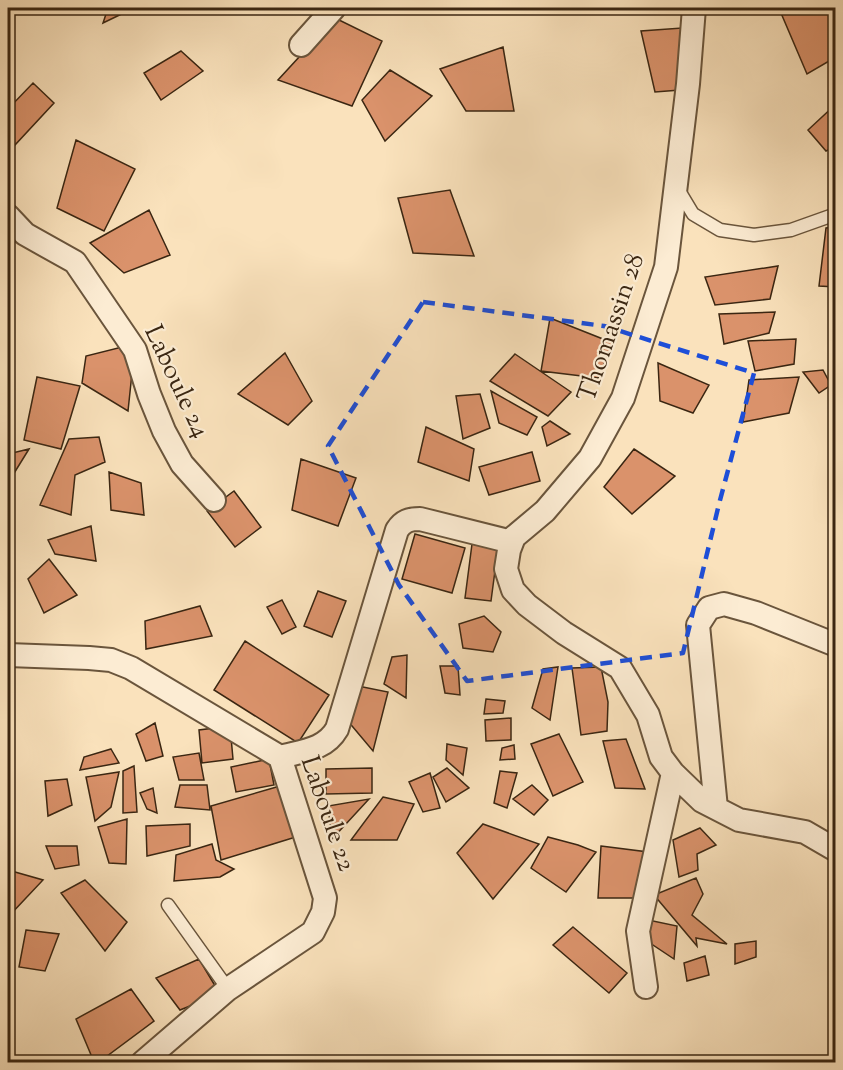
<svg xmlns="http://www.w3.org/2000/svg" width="843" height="1070" font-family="'Sorts Mill Goudy',serif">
	<rect width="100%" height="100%" fill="#fae2bc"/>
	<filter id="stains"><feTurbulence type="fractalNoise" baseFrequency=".00333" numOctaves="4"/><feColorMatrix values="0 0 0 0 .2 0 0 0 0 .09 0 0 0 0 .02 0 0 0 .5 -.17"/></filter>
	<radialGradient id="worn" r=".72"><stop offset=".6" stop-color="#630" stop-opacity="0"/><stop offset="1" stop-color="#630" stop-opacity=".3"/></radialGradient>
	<path fill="#da926b" stroke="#3a2612" stroke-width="1.5" d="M108,8H134L103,23Z
		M815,8H836V57L807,74L781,13Z
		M335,18L382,41L352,106L278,80Z
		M682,28L680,90L655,92L641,31Z
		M503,47L514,111H466L440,69Z
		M181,51L203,71L161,100L144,73Z
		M390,70L432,96L385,141L362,100Z
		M33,83L54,103L14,146L8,139V109Z
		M836,104V146L826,151L808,130Z
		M76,140L135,169L104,231L57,208Z
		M450,190L474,256L413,253L398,198Z
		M149,210L170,255L124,273L90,243Z
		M836,227V287L819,286L826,228Z
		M778,266L770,299L715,305L705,277Z
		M775,312L769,333L724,344L719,314Z
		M550,318L613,343L598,378L541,371Z
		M796,339L794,364L755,371L748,341Z
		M122,347L134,354L128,411L82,383L86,356Z
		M285,353L312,401L288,425L238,394Z
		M515,354L571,392L548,416L490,381Z
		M658,363L709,385L693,413L660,401Z
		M823,370L831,385L819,393L803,372Z
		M37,377L80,386L61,449L24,440Z
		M799,377L789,413L743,422L749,380Z
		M491,391L537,417L527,435L499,423Z
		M480,394L490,428L463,439L456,396Z
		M550,421L570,434L547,446L542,427Z
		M426,427L474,449L469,481L418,462Z
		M99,437L105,462L75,475L71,515L40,505L69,439Z
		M29,449L8,483V454Z
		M634,449L675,476L632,514L604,487Z
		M532,452L540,481L489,495L479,467Z
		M301,459L356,478L338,526L292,510Z
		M109,472L141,483L144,515L111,510Z
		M234,491L261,527L235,547L207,511Z
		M91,526L96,561L55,554L48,540Z
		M415,534L465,548L452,593L402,579Z
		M472,544L498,548L491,601L465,598Z
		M49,559L77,595L44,613L28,579Z
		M318,591L346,601L332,637L304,626Z
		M282,600L296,627L282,634L267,607Z
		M200,606L212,636L146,649L145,621Z
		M484,616L501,632L493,652L463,648L459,624Z
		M245,641L329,695L298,743L214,690Z
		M407,655L406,698L384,684L392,657Z
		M440,666H458L460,695L445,693Z
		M558,667L550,720L532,708L543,669Z
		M601,667L608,702L607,731L581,735L572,668Z
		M353,685L388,692L373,751L347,720Z
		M486,699L505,701L503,713L484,714Z
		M511,718V740L486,741L485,720Z
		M155,723L163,756L146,761L136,734Z
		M230,726L233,759L202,763L199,730Z
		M559,734L583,782L553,796L531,744Z
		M626,739L645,789L615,788L603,741Z
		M447,744L467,748L463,775L446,760Z
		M514,745L515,759L500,760L502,748Z
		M111,749L119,763L80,770L84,757Z
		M199,753L204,780H179L173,757Z
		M269,759L274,785L236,792L231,767Z
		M134,766L137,812L123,813V771Z
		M372,768V793L326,794V769Z
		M447,768L469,788L446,802L433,777Z
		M500,771L517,773L507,808L494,803Z
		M119,772L111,807L95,821L86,777Z
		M430,773L440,808L423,812L409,782Z
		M67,779L72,805L48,816L45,781Z
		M287,784L299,836L221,860L211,806Z
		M180,785H207L210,810L175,807Z
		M532,785L548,800L534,815L513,799Z
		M153,788L157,813L147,809L140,793Z
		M383,797L414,804L397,840H351Z
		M369,799L332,839L328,806Z
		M127,819L126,864L109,863L98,827Z
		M190,824V846L147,856L146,826Z
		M483,824L539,844L493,899L457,853Z
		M700,828L716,845L697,854L698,870L679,877L673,840Z
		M548,837L578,845L596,852L566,892L531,868Z
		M212,844L216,860L234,869L220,877L174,881L176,855Z
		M46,846H77L79,865L55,869Z
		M601,846L648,852L634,898H598Z
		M8,870L43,880L8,917Z
		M696,878L703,894L692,915L727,944L696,938L697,946L654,895Z
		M85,880L127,922L105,951L61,893Z
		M634,917L677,926L674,959L650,943Z
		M573,927L627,973L609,993L553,945Z
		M26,930L59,934L45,971L19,967Z
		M756,941V957L735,964V944Z
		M705,956L709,975L687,981L684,963Z
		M199,959L220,994L180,1010L156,978Z
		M131,989L154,1021L99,1062H94L76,1019Z"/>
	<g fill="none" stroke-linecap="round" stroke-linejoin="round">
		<g stroke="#6a553c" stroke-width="15">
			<path id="service" d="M678,189L693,214L720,230L754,235L791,230L836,214
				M168,905L228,989"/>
		</g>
		<g stroke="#6a553c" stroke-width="26">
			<path id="minor" d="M694,8L688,84L666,267L623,398L590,458L545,511L514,537L509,550L506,569L513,590L527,605L564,633L620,668L648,715L661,757L673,773L702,801L739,820L805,832L836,850
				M301,45L334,8
				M8,216L25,234L75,262L135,350L149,394L164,431L182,464L214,500
				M8,655L89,658L111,660L131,668L280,757L325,898L323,912L313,932L228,989L143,1062
				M280,757C302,751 325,750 337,729L397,530C403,521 409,519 420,519L512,542
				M716,808L698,625L709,608L724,604L756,613L836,645
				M646,987L638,931L673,773"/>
		</g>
		<use href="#service" stroke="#fcecd3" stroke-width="12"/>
		<use href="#minor" stroke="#fcecd3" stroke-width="22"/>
	</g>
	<path fill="none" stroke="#1d4ed8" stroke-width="4.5" stroke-dasharray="12 8" stroke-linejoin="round" d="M423,302L604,326L754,373L719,504L683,653L467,681L399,585L328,446Z"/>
	<g text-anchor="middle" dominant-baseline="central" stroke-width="4.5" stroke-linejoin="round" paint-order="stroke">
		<g font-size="26" fill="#3a2612" stroke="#fcecd3">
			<text transform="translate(612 328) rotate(-71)">Thomassin 28</text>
			<text transform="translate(176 382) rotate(65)">Laboule 24</text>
			<text transform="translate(327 814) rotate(71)">Laboule 22</text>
		</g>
	</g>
	<rect width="843" height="1070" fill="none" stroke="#fae2bc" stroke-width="30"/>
	<rect x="9" y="9" width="825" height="1052" fill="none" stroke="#3a2612" stroke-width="3"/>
	<rect x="15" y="15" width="813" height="1040" fill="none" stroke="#3a2612" stroke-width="1.5"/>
	<rect width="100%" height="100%" filter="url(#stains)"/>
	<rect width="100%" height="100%" fill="url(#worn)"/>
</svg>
